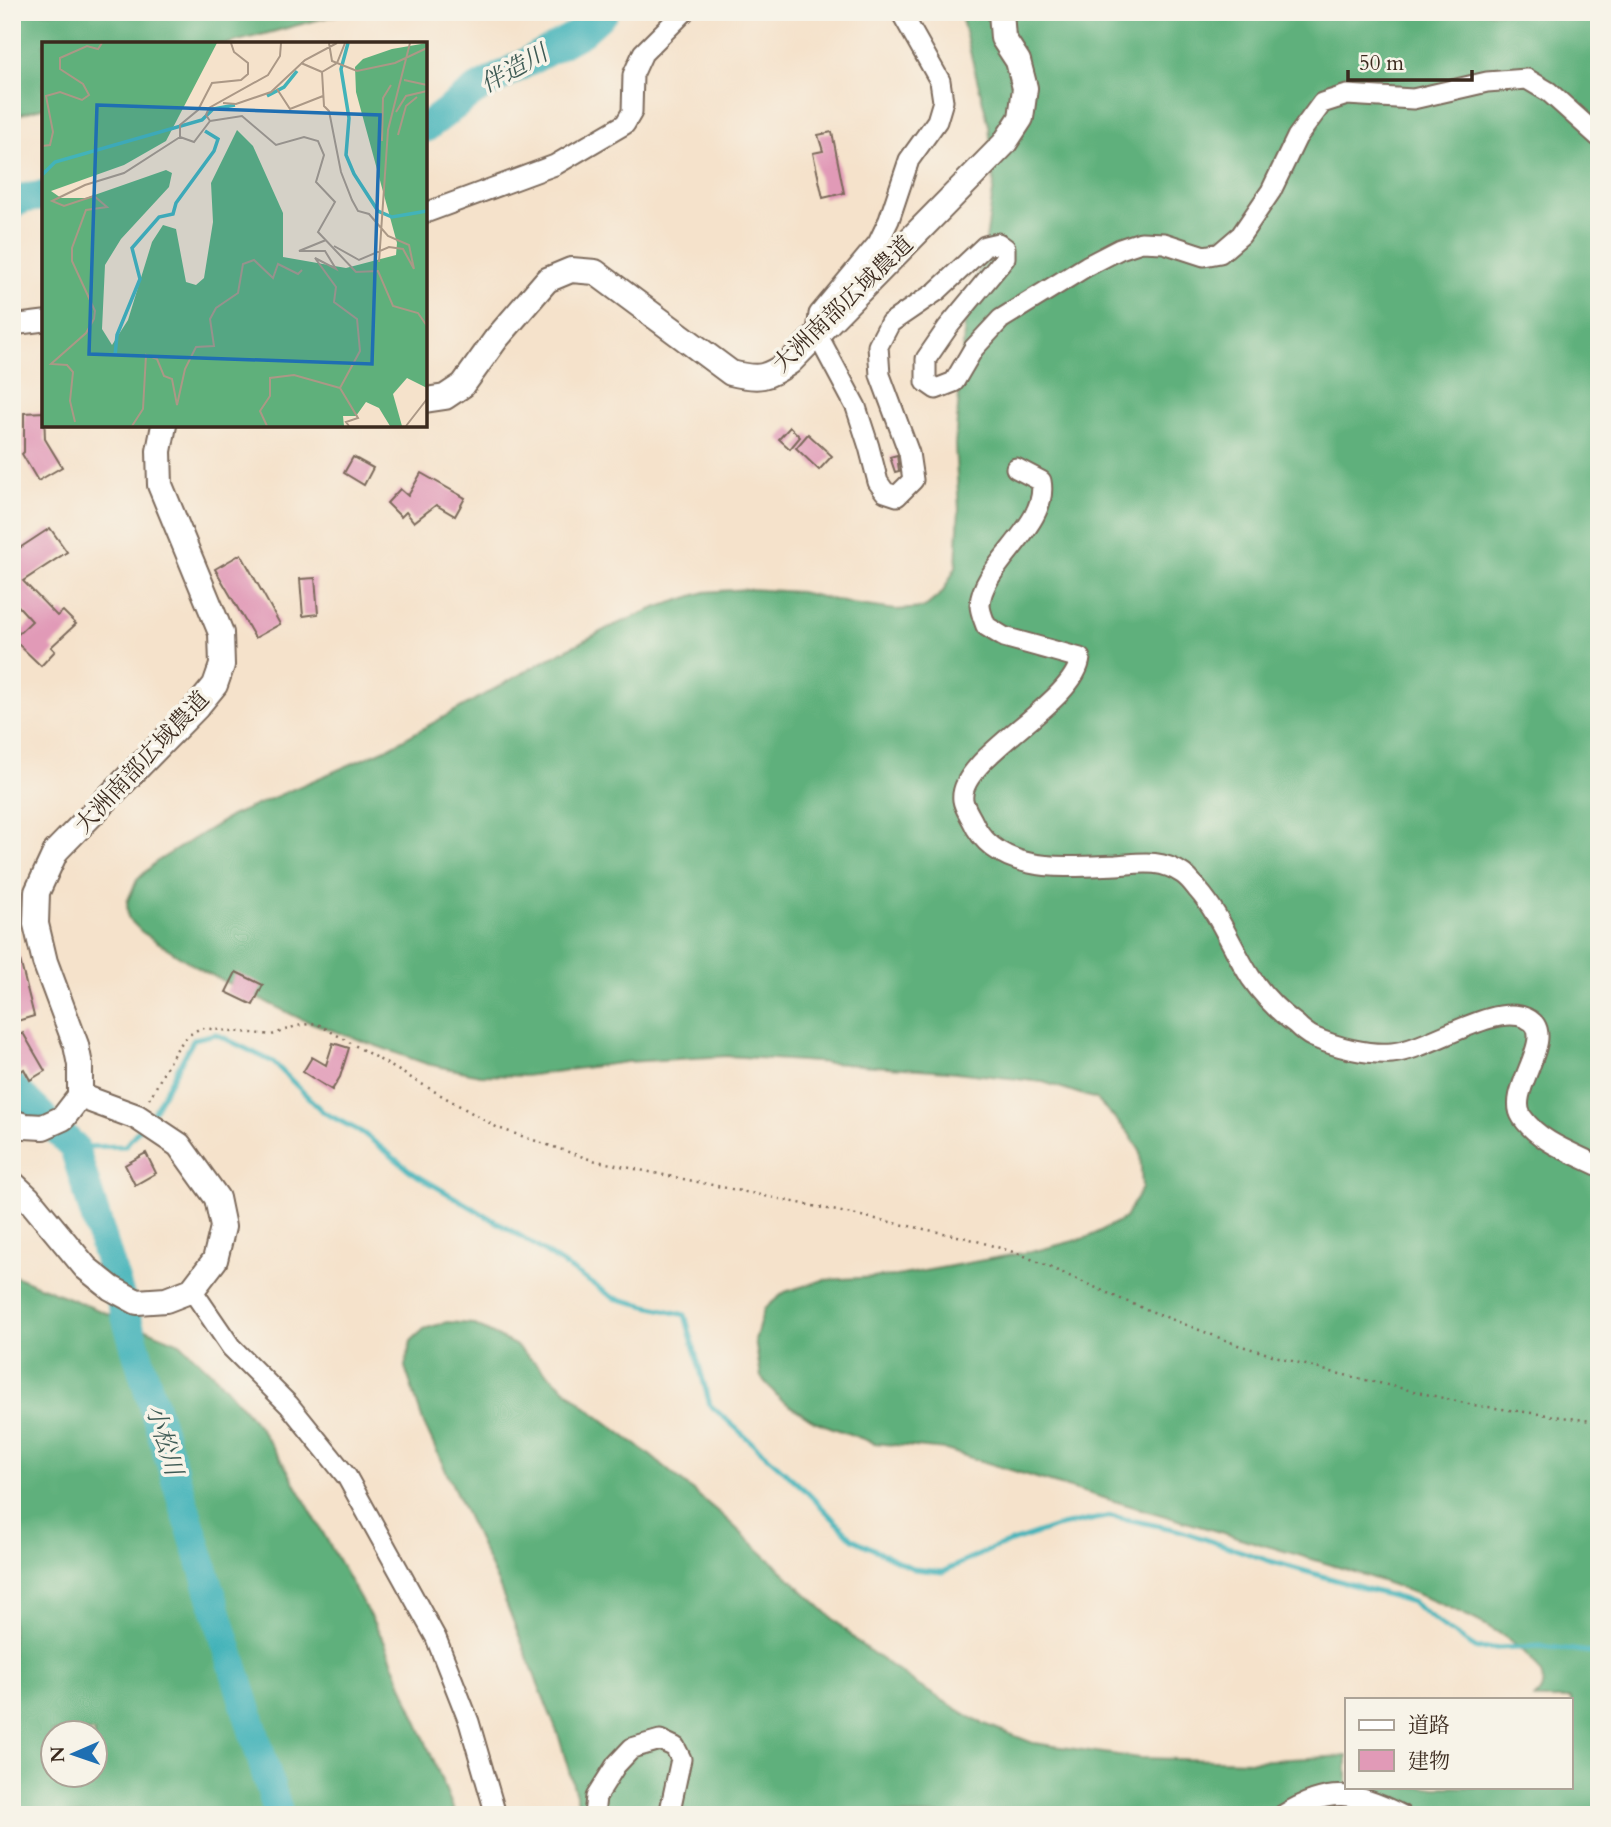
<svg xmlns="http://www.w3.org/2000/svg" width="1611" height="1827" font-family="Cardo,'Noto Serif JP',serif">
	<rect width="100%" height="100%" fill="#f7f3e8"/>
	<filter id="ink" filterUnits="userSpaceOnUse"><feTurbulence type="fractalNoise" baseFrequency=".0143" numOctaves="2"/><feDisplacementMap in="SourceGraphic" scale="14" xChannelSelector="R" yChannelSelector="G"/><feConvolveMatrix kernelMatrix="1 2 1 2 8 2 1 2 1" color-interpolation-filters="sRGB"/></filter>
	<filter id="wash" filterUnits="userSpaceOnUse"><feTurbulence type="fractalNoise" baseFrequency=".00686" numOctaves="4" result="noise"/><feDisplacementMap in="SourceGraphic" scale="28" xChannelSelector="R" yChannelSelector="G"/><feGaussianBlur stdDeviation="1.57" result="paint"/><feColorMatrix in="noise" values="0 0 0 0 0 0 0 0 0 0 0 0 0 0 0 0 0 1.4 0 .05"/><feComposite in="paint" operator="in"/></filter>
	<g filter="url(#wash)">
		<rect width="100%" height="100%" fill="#f5e2cb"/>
		<path fill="#5fb07b" stroke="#4d6d4c" stroke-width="2" fill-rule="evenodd" d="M12,12H347L227,44H44V107L12,117Z
			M960,12H1599V1815H582L559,1737L498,1583L424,1424L405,1367L411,1341L424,1329L447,1322L473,1324L515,1345L586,1407L651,1456L723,1516L860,1644L919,1686L977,1721L1033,1743L1139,1758L1252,1761L1347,1756V1787H1571V1699H1534C1568,1670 1493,1628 1470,1617C1400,1583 1325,1563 1250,1541C1149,1511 1047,1482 946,1450L874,1443L814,1421L780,1399L761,1377L755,1340L764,1309L785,1292L823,1280L897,1276L1039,1250L1089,1237L1125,1218L1142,1188L1140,1151L1128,1132L1096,1099L1043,1082L947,1071L728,1056L626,1062L525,1076L480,1075L427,1064L301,1019L201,970L142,932L128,918L127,902L137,880L156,862L231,816L386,749L539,664L608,628L655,608L705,592L748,589L800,592L852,604L896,610L924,608L942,593L956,567L959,509L955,445L966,308L984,254L994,185L989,126Z
			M12,1275L180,1343L217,1378L257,1424L287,1469L384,1641L456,1815H12ZM52,1732H94V1774H52Z"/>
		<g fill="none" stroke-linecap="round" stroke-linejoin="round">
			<path stroke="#42b3b9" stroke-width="5" d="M150,1118L194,1039L216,1034L273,1062L323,1112L363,1133L413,1173L522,1237L614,1298L685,1315L710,1405L804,1489L853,1539L914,1569L942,1572L994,1548L1056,1527L1111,1516L1178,1530L1270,1561L1412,1602L1446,1629L1477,1649L1541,1646L1599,1653
				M74,1147L125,1146L141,1127"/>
			<path stroke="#42b3b9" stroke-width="30" d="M425,128L474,91L582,32L604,12
				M12,204L25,198L44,196
				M12,1087L74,1147L279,1815"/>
		</g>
		<g id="blocks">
			<path fill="#e19ab7" d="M832,132L844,193L823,198L813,153L823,151L818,135Z
				M44,412L45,439L62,467L38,481L22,454L24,452V413Z
				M790,427L800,437L790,449L779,439Z
				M808,434L832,456L819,470L796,448Z
				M897,455L899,471L895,472L890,457Z
				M353,457L373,468L364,485L344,473Z
				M421,473L465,498L455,516L436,505L414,522L406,512L401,517L387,503L400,489L408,496Z
				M50,528L67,552L23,581L57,616L63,611L76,624L51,647L55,651L41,666L13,639L32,621L12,599V553Z
				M241,554L280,624L255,638L215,569Z
				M315,578L318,614L303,616L300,579Z
				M17,948L34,1016L14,1022L12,1014V949Z
				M236,972L263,985L253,1005L226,992Z
				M23,1033L45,1071L30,1080L24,1069L20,1072L12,1059V1055L17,1052L12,1039Z
				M333,1043L349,1048L340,1077L332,1090L303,1072L312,1057L326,1065Z
				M146,1153L156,1173L135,1185L125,1165Z"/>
		</g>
	</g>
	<g filter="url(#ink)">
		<use href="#blocks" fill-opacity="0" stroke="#7c6a5b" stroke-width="2"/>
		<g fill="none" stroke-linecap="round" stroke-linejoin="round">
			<g stroke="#7c6a5b" stroke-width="23">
				<path id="minor" d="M901,12L940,81L943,101L937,121L909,160L889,220L878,243L819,314L817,334L856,407L869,447L878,482L885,492L897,496L913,480L909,453L880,375L878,346L890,323L937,291L985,246L998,243L1005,248V258L948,327L926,359V382L936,389L954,382L974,348L1001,319L1087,266L1120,249L1141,242L1164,243L1204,256L1220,253L1241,235L1271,191L1297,137L1322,103L1347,95L1413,99L1487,82L1527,79L1549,92L1599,137
					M425,213L555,165L625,124L632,112L633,75L643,53L684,12
					M12,325L44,321
					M1016,468L1041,481C1050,525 981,565 980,605C980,612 984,620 986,626L1004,637L1080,658C1076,703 957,758 963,800C964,807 969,814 972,820C996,875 1066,867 1116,865C1141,863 1161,859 1183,874C1189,878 1194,885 1198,890C1221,916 1232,949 1251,978C1263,995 1279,1012 1296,1024C1301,1029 1307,1034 1313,1037C1336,1047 1367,1055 1392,1053C1429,1050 1493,1003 1526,1018C1562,1034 1504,1091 1522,1117C1539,1142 1573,1153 1599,1166
					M192,1290L231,1347L289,1405L347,1477L436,1638L469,1722L496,1815
					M594,1815L596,1797L616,1765L632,1748L660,1740L675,1747L681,1759L669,1815
					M1283,1815C1328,1787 1355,1791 1401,1815"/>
			</g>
			<g stroke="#7c6a5b" stroke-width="28">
				<path id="tertiary" d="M425,400L445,397L463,385L496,339L547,280L571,270L595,272L731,373C760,380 766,378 790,362L1004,144L1021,118L1025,88L1018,61L1003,38L1001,12
					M12,1122L25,1126L43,1127L63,1118L80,1096V1065L76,1045L45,962L36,924L37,892L56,851L197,707L215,685L222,665L221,633L160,485L159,451L164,425
					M12,1183L28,1198L86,1268L111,1288L137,1302L166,1300L192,1290L215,1260L223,1227L217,1198L179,1145L137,1117L80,1096"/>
			</g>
			<path stroke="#7c6a5b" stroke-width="2.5" stroke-dasharray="2 5" stroke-linecap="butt" d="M149,1099C164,1077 175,1037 202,1028L272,1035L296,1026L316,1023L498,1128L592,1160L967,1238L1020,1254L1130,1303L1238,1345L1323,1370L1473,1405L1599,1422"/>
			<use href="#minor" stroke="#fff" stroke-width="19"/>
			<use href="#tertiary" stroke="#fff" stroke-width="24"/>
		</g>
	</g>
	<g text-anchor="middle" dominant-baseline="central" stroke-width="7" stroke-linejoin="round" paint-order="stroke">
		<g font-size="23" fill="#3b2a1e" stroke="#f7f3e8">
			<text transform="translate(843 304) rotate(-44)">大洲南部広域農道</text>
			<text transform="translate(142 762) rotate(-47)">大洲南部広域農道</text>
		</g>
		<g font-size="24" font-style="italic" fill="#3d5a54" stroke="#f7f3e8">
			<text transform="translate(514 69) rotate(-29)">伴造川</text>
			<text transform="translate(164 1440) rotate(73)">小松川</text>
		</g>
	</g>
	<g transform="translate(42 42)">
		<rect width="385" height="385" fill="#f5e2cb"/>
		<path d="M0,1H175L124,99L82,123L9,149L19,156H44L124,128L130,131L127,145L79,197L63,223L60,287L70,303L86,278L110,200L121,183L134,187L144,240L154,243L162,236L171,180L169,141L195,88L211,104L241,171V215L304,226L354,213L355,201L314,50L313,25L321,17L350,7L385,1V346L365,336L351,352L360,384H348L337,366L324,360L314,374H301L302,384H0Z" fill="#5fb07b"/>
		<path fill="none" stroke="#42b3b9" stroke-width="3.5" d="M306,1L299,27L307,76L304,113L312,132L336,169L350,175L385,169M225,54L242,45L255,29M0,133L13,120L160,78L171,67L193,63M73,314L75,293L98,237L90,206L117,175L131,172L134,161L172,109L176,97L163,89"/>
		<path fill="none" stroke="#ab9886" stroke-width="2" d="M287,1L290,19L315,29L353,21L385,6M259,21L280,30M280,30L282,64L287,69L299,130L310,158L316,169L327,172L346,194L367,203L372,227M280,30L295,21L303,1M362,38L385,43M235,47L248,67L281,54M181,61L194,62L229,50L263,18L295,1M354,70L364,54L385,49M168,79L200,74L234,103L262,95L276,99L282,113L274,140L293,160L276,190L314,230L336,229L351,264L376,271L385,284M168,79L152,100L138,95V83L156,68L170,41L199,38L206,32V21L192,10L189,1M168,79L164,73L167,66L226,33L238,14L239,1M356,93L364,64L375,55M340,99L341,56L349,43M0,104L8,103L11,90L4,54L18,50L40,58L47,53L41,42L18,27V16L45,4L56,7L60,1M284,198L257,209H283L294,227L273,216L294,245L292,260L315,277L318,309L298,346M292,204L317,218L347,205L361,207L372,227M337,220L346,88L368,1M298,346L316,376L304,380L307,384M33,380L28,359L31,330L25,323L9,322L44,291L52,277L53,269L30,219V206L44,168L65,165L52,154L22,164L10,159L43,143L82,131L138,95M90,384L101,367L104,313L115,317L122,334L130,337L135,363L143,327L154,305L172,304L168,277L174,266L196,251L201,222L212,218L231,236L236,222L256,232L260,228M225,384L218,369L228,354V336L252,333L298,346M364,384L385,357"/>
		<path fill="#1f6fb2" fill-opacity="0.15" stroke="#1f6fb2" stroke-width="3.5" d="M55,63L338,73L330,322L47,312Z"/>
		<rect width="385" height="385" fill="none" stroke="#3b2a1e" stroke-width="3.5"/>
	</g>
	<rect width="1611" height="1827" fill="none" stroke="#f7f3e8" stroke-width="42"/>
	<rect x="1345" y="1698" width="228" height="91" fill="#f7f3e8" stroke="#aca397" stroke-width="2"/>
	<rect x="1359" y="1720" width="35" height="10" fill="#ffffff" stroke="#aca397" stroke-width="2"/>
	<text x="1408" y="1732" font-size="21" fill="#3b2a1e">道路</text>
	<rect x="1359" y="1750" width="35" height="21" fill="#e19ab7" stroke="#aca397" stroke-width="2"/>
	<text x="1408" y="1768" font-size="21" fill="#3b2a1e">建物</text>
	<g transform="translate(74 1754) rotate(268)"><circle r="33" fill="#f7f3e8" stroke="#aca397" stroke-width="2"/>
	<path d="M0-5L12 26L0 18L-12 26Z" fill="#1f6fb2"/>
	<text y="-10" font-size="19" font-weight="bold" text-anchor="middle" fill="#3b2a1e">N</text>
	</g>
	<path d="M1348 70v10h124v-10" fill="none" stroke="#3b2a1e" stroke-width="3.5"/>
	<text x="1359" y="70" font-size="21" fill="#3b2a1e" stroke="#f7f3e8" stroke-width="5" paint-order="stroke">50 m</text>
</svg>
